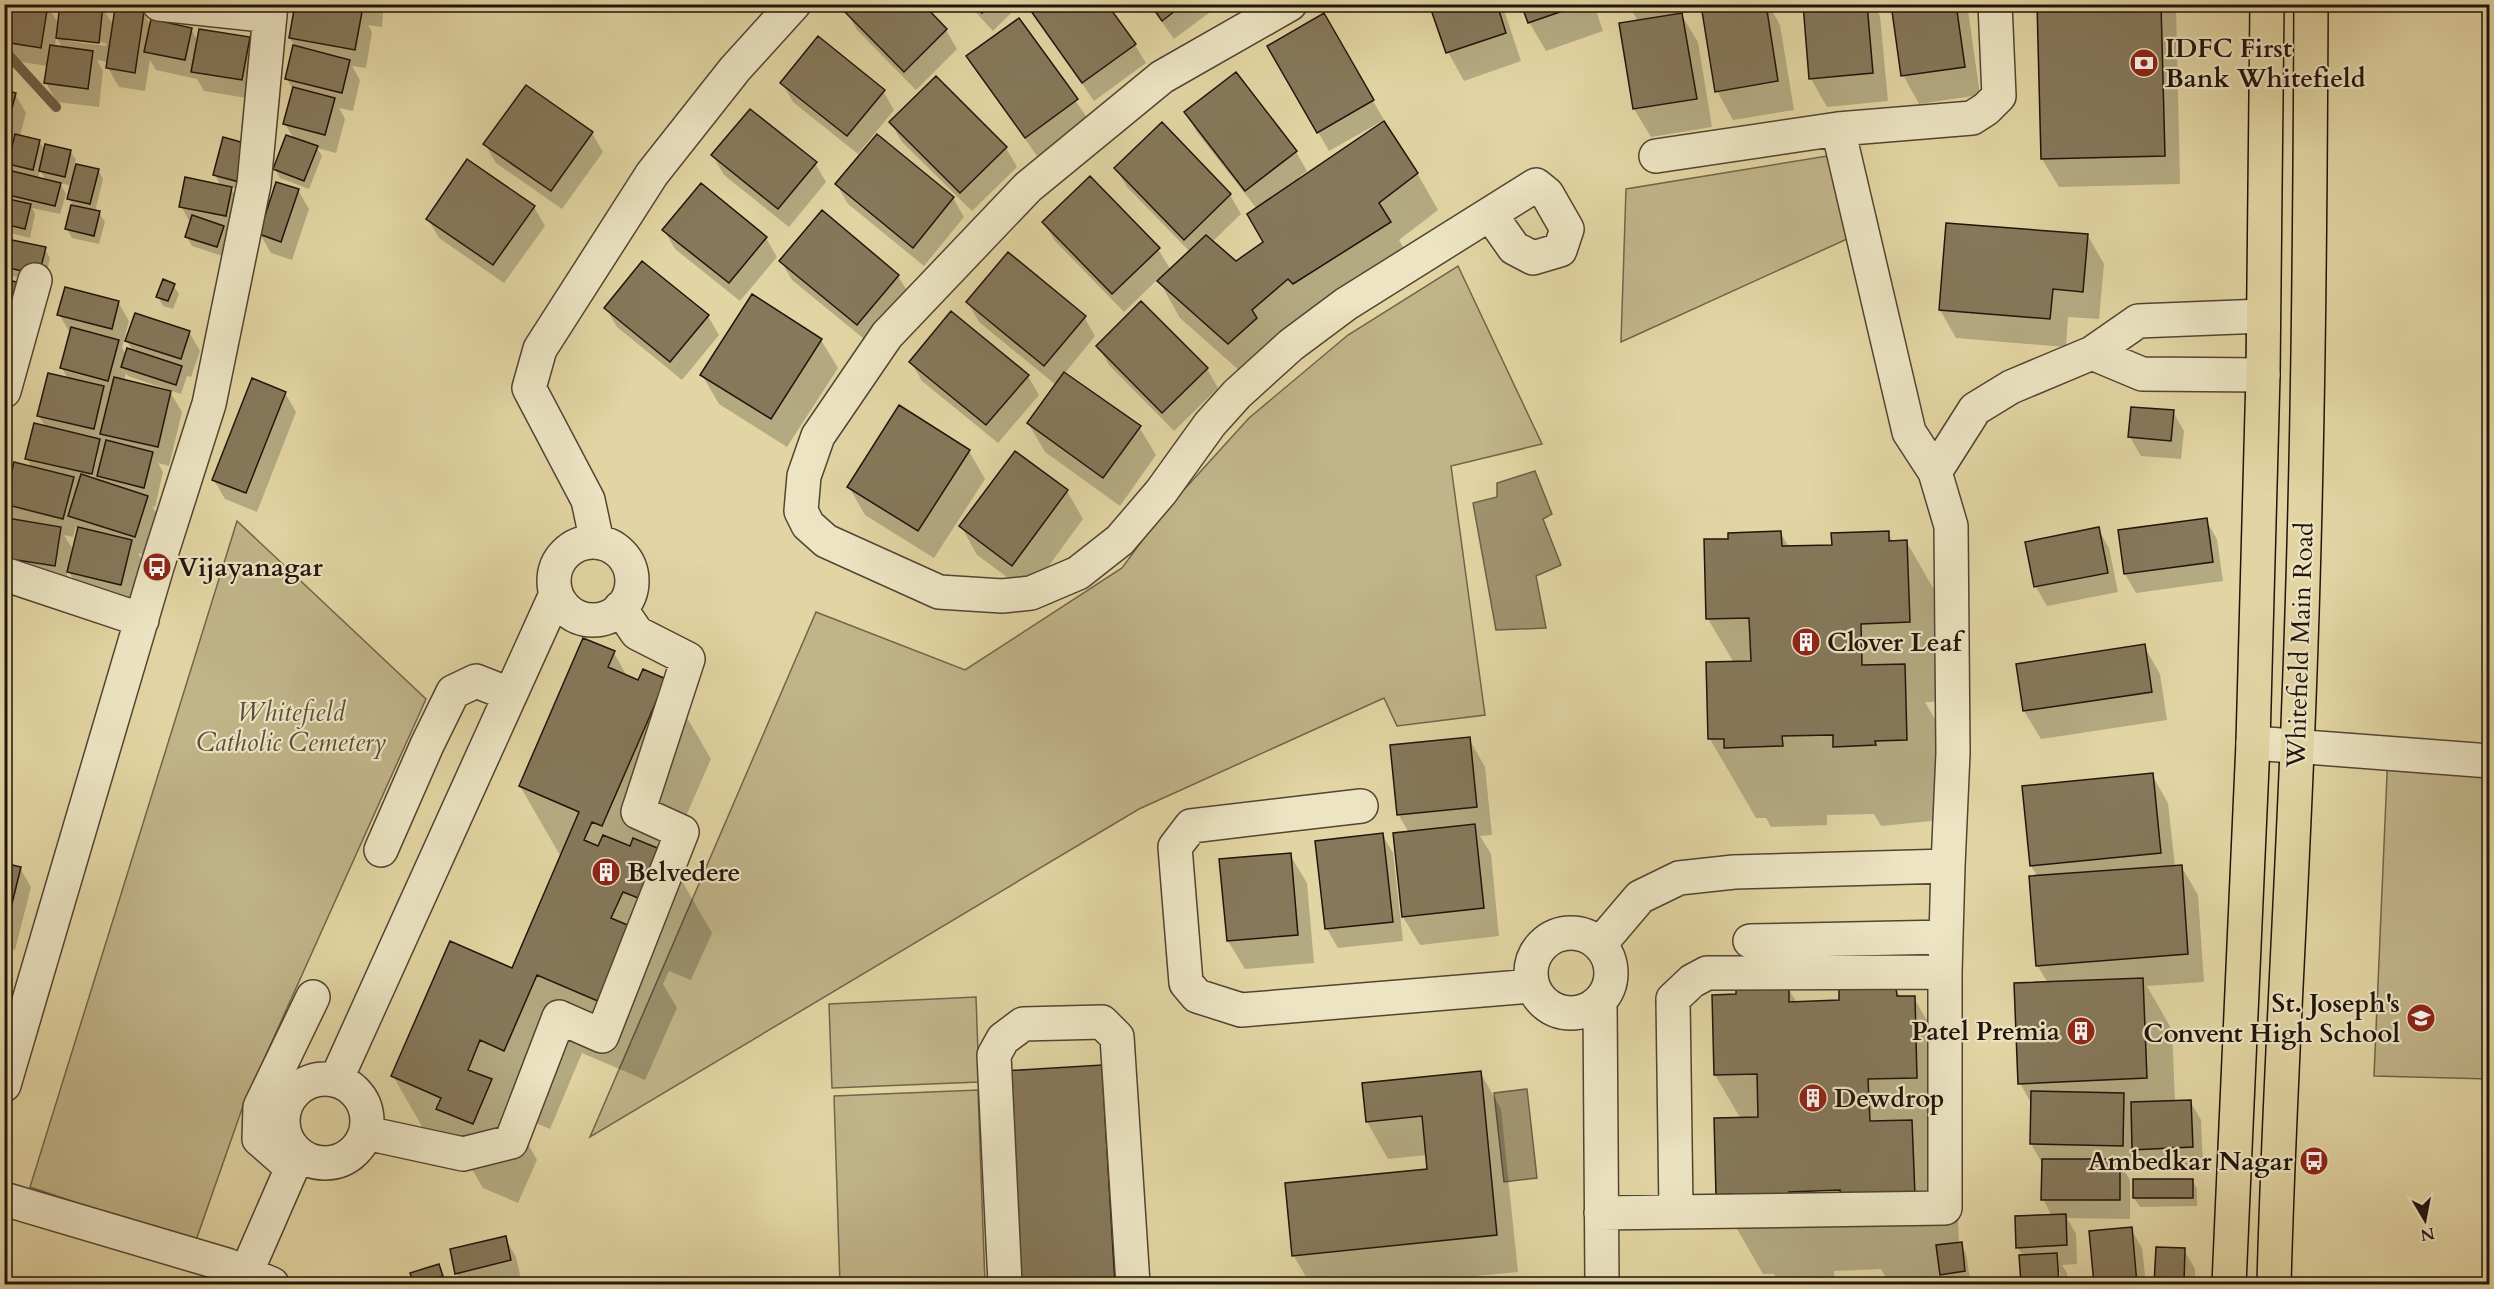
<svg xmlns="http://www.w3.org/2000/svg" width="2494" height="1289" font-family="Cardo,serif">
	<rect width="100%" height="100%" fill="#e2d5a3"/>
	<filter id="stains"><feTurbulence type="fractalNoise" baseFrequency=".00333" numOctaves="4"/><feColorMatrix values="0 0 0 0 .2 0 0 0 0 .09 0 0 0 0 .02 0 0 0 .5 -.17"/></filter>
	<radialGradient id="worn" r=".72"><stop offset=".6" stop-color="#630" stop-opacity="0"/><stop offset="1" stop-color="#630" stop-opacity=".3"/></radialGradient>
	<path fill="#c1b489" stroke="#72644a" stroke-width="1.5" d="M1833,155L1847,239L1621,342L1626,189Z
		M1458,266L1542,444L1451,466L1485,715L1397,726L1384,698L1139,809L590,1137L816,612L965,670L1122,568L1161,515L1249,418L1348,335Z
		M237,521L426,699L243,1106L195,1243L30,1187Z
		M2388,752L2489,758V1079L2374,1076Z
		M976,997L979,1082L832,1088L829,1004Z
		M978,1090L985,1284H840L834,1096Z"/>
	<path fill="#a19370" stroke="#6e6048" stroke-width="1.5" d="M1535,471L1552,514L1543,519L1561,565L1536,576L1546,628L1496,630L1473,503L1497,497V483Z
		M1527,1089L1537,1178L1504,1182L1494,1093Z"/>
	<path fill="#0003" fill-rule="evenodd" d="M9,4L47,5L59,25L61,4H85L102,7L114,26L143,13L151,26L191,29L198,42L249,39L260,58L253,99L204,91L197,79L156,70L150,60L145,91L119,87L108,68V62L97,60L103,71L99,107L57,102L46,83L48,66L15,61L4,43ZM56,37L63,48L55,47ZM68,38L106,43V46L68,41Z
		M296,4H384L382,27L368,25L372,32L366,68L352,66L360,80L353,111L339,108L345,119L336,153L317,148L322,156L309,189L280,178L275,169L294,139L285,124L294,91L286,78L296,48L290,38Z
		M921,4L946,30L957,49L916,90L857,30L846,11Z
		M968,4H1020L993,31Z
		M1027,4L1135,45L1146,63L1094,101Z
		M1149,4H1221L1174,39Z
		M1431,4H1502L1521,61L1464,81L1448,52Z
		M1523,4H1594L1603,31L1546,51L1529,22Z
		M1628,4H1697L1698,11L1681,14L1698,42L1712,127L1651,137L1634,109L1621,24L1638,21Z
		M1714,4H1768L1780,25L1794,110L1733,120L1717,91L1703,6Z
		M1804,4H1874L1880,16L1888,101L1827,107L1811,79Z
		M1893,4H1965L1968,10L1980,95L1919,104L1903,75Z
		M2039,4H2176L2180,184L2059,187L2042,159Z
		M1324,15L1384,120L1329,151L1269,47Z
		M1019,20L1088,119L1037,156L968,57Z
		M1236,74L1296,152L1307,171L1298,178L1299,180L1417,173L1438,210L1399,240L1410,259L1250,380L1180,318L1158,279L1124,312L1055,241L1044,223L1158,249L1171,270L1190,252L1127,187L1116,168L1162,124L1230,195L1241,214L1212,242L1236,263L1265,242L1257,209L1196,131L1186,112Z
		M936,78L1006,148L1017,167L972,211L902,142L891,123Z
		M782,83L883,91L894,110L858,154L793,102Z
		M4,92L15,94L26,113L20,136L39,141L45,151H70L76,160L74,165L98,170L103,179L95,212L99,213L105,222L99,244L72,238L67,229L73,206L69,198L72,186L60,183L66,194L60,214L32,208L35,214L30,238L7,232L12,241L45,249L50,258L44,284L12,276L6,267L4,273V199L8,200L4,195ZM40,170L46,181L38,179Z
		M592,133L603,152L562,209L496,163L485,144Z
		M877,136L953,198L964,217L924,266L848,204L837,185Z
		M224,139L243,190L230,187L242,207L236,235L226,233L229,236L222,256L192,246L187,237L191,224L181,206L221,186L215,175Z
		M713,156L815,163L826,182L789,227L724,175Z
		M298,190L309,209L292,260L271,253L260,234Z
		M534,207L545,226L504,283L439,238L428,219Z
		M664,230L766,238L777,257L740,301L675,249Z
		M2088,236L2104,264L2099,319L2068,317L2066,347L1956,338L1940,310Z
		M781,261L898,276L909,294L869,343L792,280Z
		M4,281L28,286L4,361Z
		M173,285L179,294L173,309L163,306L158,296Z
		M118,302L129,321L122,348L126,355L133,351L127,341L189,332L200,351L191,377L187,376L181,394L128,376L126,373L124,381L170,392L182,412L169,466L158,463L163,472L155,507L152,506L158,516L146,555L138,553L142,560L132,603L80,591L68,570L65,585L4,562L8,519L14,521L4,502L15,464L32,468L27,458L46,428L39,416L68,379L62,368L70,333L59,314ZM95,454H98L91,482L89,481ZM76,527L79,532L72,559L70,558L72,548L64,535L73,537Z
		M968,303L1084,317L1095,336L1064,374L1139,427L1156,455L1120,506L1045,452L1028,423L1056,385L979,322Z
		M606,308L708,316L719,335L682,380L617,327Z
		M821,340L838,368L787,447L719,404L702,375Z
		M1098,346L1207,369L1218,388L1174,431L1109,365Z
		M911,362L1028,376L1039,395L998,443L922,381Z
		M285,393L296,412L257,512L225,499L214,480Z
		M2173,412L2184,431L2181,459L2141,456L2130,437Z
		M969,451L985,479L934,558L865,515L849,487Z
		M1015,453L1067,491L1083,519L1029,593L977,555L961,526Z
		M2206,520L2217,539L2223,581L2136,593L2125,574L2119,532Z
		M2098,529L2109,548L2118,592L2047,606L2036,587Z
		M1780,532L1789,547L1833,546L1888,533L1893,542L1906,541L1952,621L1955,701L1925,702L1950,745L1952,819L1881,826L1874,814L1827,815V825L1771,827L1766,818H1756L1710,739L1734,663L1708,619L1730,540Z
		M2144,646L2160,674L2167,720L2041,739L2024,711L2017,666Z
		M614,653L628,678L639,682L665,680L711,759L668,857L712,933L691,980L669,971L663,984L677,1008L645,1080L582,1053L550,1129L526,1119L521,1132L537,1160L518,1203L483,1188L473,1171L439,1156L393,1076L512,969L561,857L520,786Z
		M1469,739L1485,767L1492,835L1480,836L1491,854L1499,936L1420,945L1403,917L1409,833L1398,814Z
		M2152,775L2168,803L2175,867L2181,866L2198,895L2204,982L2147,986L2172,1030L2175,1102L2190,1101L2201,1120L2203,1166L2145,1168L2133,1148V1165H2121L2130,1180V1219L2067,1218L2076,1234L2077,1264L2062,1265L2067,1273L2068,1284H2061L2060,1272H2057L2058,1284H2023V1256L2018,1248L2052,1216L2043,1199L2042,1163L2031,1144L2032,1105L2020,1083L2048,983L2037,965L2038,877L2031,866L2024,788Z
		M1382,834L1393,853L1403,941L1338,948L1327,929L1317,842Z
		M1290,855L1307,883L1314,963L1245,969L1228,941Z
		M4,864L20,868L31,887L15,950L4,948Z
		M1788,988L1797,1003L1841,1002L1895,989L1901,998H1914L1960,1077L1962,1157L1932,1158L1957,1201L1959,1244L1966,1253L1970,1280L1947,1283L1943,1277L1888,1281L1881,1269L1834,1271L1835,1281L1779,1283L1774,1274H1763L1717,1194L1741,1119L1715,1075L1737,996ZM1848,1188V1191L1803,1193V1190Z
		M1101,1066L1122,1103L1133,1284H1018Z
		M1480,1072L1501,1109L1518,1272L1393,1284H1310L1294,1256L1286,1184L1429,1170L1427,1155L1388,1159L1367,1122Z
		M2192,1180L2197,1189V1206L2140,1207L2134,1198Z
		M2131,1229L2142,1248L2146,1284H2095L2091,1232Z
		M505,1238L516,1257L521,1279L499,1284H463L457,1273Z
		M2157,1249L2184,1250L2195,1269V1284H2156Z
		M438,1266L447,1284H415L412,1274Z"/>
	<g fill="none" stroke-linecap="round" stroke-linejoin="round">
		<path stroke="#6e6048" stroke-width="10" d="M4,50L56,107"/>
	</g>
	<path fill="#86785b" stroke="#22140c" stroke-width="1.5" d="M8,4H48L41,48L4,42Z
		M60,4L103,5L99,43L56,38Z
		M295,4H321L362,12L355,50L289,38Z
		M341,4H372L371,9Z
		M851,4H923L947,29L904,72L844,11Z
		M974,4H990L982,13Z
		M1026,4H1107L1136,44L1082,83Z
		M1150,4H1184L1162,21Z
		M1429,4H1497L1506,33L1446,53Z
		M1521,4H1583L1528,23Z
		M1766,4L1778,81L1715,92L1701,5Z
		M1803,4H1867L1873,73L1809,79Z
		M1891,4H1956L1965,67L1901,76Z
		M2037,4H2161L2165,156L2041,159Z
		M115,8L144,12L135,73L106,68Z
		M1324,13L1374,100L1317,133L1267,46Z
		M1682,13L1697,99L1633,109L1619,23Z
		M1019,18L1078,99L1025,138L966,56Z
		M151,19L192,28L185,60L144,52Z
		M199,29L250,37L242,80L191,72Z
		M818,36L885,90L847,136L780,83Z
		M50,45L93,51L88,89L44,83Z
		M293,45L350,60L342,93L285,79Z
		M1236,72L1297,151L1245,191L1184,112Z
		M936,76L1007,147L960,193L889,122Z
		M526,85L593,132L551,191L483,144Z
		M293,87L335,98L325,135L283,124Z
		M4,90L16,93L6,131H4Z
		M750,109L817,162L778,209L711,155Z
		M1384,121L1418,173L1379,203L1391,222L1293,284L1288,279L1252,310L1257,318L1228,344L1157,281L1206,235L1236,261L1263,242L1247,214Z
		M1162,122L1231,194L1184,240L1114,168Z
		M15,134L40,140L33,170L8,164Z
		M877,134L954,197L913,248L835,184Z
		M286,135L318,146L304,181L273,169Z
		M223,137L248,144L239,182L213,175Z
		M45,144L71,150L65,177L39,171Z
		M467,159L535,206L493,265L426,219Z
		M76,164L99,169L90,204L67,199Z
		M8,170L61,183L55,206L4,194Z
		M1090,176L1160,248L1112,294L1042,222Z
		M185,177L232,187L226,216L179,207Z
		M276,182L299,189L281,242L259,234Z
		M701,183L767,237L729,283L662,230Z
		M4,198L31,204L25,229L4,224Z
		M71,205L100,211L94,236L65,229Z
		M822,210L899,275L857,325L779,261Z
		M192,215L224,226L217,247L185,237Z
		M1946,223L2088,234L2083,292L2053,289L2050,319L1939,310Z
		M12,240L46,247L39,275L5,267Z
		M1008,252L1086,316L1044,366L966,302Z
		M642,261L709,315L670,362L604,308Z
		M4,279L29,285L24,308L4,304Z
		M163,279L175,284L168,301L156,297Z
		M65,287L119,301L112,329L57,315Z
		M752,294L822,339L771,419L700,375Z
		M1141,301L1208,368L1162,413L1096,346Z
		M951,311L1029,375L986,425L909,362Z
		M4,312L12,313L4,344Z
		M135,313L190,331L181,359L125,341Z
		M71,327L119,340L108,381L60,368Z
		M127,348L182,366L176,385L121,367Z
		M1064,372L1141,426L1103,478L1027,423Z
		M48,373L104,386L94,429L37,416Z
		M114,377L171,391L158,447L100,434Z
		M252,378L286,392L246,493L212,480Z
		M899,405L970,450L918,531L847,487Z
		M2131,407L2174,410L2171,441L2128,437Z
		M34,423L100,439L92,474L25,459Z
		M106,440L153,452L144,488L97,476Z
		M1015,451L1068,490L1012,566L959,526Z
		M14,462L74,477L63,519L4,504Z
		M81,474L148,496L135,537L68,516Z
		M7,518L61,527L55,566L4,558Z
		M2207,518L2213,562L2124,574L2118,530Z
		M78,527L132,540L121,585L67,572Z
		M2099,527L2108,573L2034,587L2025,542Z
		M1781,531L1782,546L1832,545L1831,533L1889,531V541L1907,540L1910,622L1861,624L1862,665L1905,664L1907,740L1875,741L1876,745L1833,747V735L1782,736L1783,746L1724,748V739H1708L1706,662L1751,661L1749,618L1706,619L1704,539H1728V533Z
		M583,638L615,651L608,667L638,680L643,669L666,679L602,826L592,822L584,840L598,846L603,835L630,846L633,838L667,852L646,901L623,892L611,918L632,927L600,1002L537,975L504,1051L480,1040L468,1070L492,1079L473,1124L436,1109L441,1098L391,1076L450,941L512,968L579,812L519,786Z
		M2145,644L2152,692L2023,711L2016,664Z
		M1470,737L1477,807L1397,815L1390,745Z
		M2153,773L2161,853L2030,866L2022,786Z
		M1475,824L1484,908L1402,917L1393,833Z
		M1383,833L1393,922L1325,929L1315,841Z
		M1291,853L1298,935L1227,941L1219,859Z
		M4,863L21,867L5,932H4Z
		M2182,865L2188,954L2036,966L2029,876Z
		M2143,978L2147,1078L2018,1084L2014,983Z
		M1789,987V1002L1839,1000V989L1896,987L1897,996H1915L1917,1078L1868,1079L1870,1121L1912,1120L1915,1196L1841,1202L1840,1190L1789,1192L1790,1202L1732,1204L1731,1194L1716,1195L1714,1118L1758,1117L1757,1074L1714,1075L1712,995L1736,994V988Z
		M1102,1065L1115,1284H1016L1003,1071Z
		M1481,1071L1497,1235L1292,1256L1285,1183L1427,1169L1422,1116L1366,1122L1362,1083Z
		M2031,1091L2124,1093L2123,1146L2030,1144Z
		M2191,1100L2193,1147L2132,1150L2131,1102Z
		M2042,1159H2120V1200H2041Z
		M2133,1179H2193V1198H2133Z
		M2066,1214L2067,1245L2016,1248L2015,1216Z
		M2132,1227L2137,1284H2094L2089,1231Z
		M506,1236L511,1260L455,1274L450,1249Z
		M1962,1242L1965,1271L1940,1275L1936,1245Z
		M2156,1247L2185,1248L2184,1284H2154Z
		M2057,1253L2059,1284H2021L2019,1255Z
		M439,1264L443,1276L414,1284L410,1273Z"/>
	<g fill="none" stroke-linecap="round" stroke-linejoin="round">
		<g stroke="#524432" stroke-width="36">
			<path id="minor" d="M159,4L270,16
				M1290,4L1162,77L1028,187L887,335L818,436L804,476L801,511L808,525L826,541L939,592L1002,596L1031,593L1078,573L1120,540L1161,492L1210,424L1237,394L1291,345L1346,304L1536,185L1547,194L1567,229L1560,250L1533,258L1514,248L1490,214
				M1656,156L1838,129
				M2092,353L2142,374L2263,375
				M4,391L35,280
				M1935,472L1975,409L2011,387L2092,353L2138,321L2263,316
				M597,542L588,500L529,388L540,349L652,174L735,69L794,4
				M554 581a39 39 0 1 1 78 0a39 39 0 1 1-78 0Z
				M4,574L142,620
				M2253,743L2490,761
				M1361,806L1191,826L1175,847L1186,983L1197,996L1241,1010L1532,986
				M381,850L427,745L453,692L476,681L509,694
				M1531 973a40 40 0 1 1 80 0a40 40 0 1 1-80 0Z
				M1750,941L1946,937
				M1600,944L1640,897L1679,878L1734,872L1948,866L1953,753L1951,526L1935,472L1909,432L1838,129L1972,118L1986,109L1999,96L1995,4
				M1600,1001L1602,1284
				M283 1121a42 42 0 1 1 84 0a42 42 0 1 1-84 0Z
				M336,1080L556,594
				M4,1085L157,567L209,404L254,184L271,4
				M366,1133L463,1154L511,1142L559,1017L602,1036L682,832L638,812L688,659L637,633L620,608
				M292,1168L259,1139L260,1107L313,997
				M4,1199L227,1265L272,1284
				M1676,1210L1673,999L1692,981L1707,973L1945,972
				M1601,1213L1945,1208V972L1948,866
				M246,1273L298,1154
				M1005,1284L994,1055L1003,1039L1023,1024L1102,1022L1117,1037L1133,1284"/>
		</g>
		<g stroke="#22140c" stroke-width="36">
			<path id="major" d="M2229,1284L2253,743L2263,375L2267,4
				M2274,1284C2279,1089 2292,895 2299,699C2308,468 2310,236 2311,4"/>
		</g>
		<use href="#minor" stroke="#ece4c3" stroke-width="33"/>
		<use href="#major" stroke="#e2d5a3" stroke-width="33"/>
	</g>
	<defs>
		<g id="bank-disc" transform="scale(1.5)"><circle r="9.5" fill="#8f2418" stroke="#ece4c3"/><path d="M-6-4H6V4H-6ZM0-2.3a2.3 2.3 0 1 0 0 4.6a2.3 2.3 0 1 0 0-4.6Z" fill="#fff"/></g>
		<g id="bus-disc" transform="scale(1.5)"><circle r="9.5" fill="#8f2418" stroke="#ece4c3"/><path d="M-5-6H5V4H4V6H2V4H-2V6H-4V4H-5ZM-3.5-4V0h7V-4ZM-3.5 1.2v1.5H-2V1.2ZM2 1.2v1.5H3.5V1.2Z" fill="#fff"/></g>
		<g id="building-disc" transform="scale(1.5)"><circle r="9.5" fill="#8f2418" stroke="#ece4c3"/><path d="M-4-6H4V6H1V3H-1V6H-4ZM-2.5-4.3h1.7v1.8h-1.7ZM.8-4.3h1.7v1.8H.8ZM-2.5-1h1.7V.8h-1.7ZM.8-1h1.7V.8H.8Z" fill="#fff"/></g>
		<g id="school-disc" transform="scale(1.5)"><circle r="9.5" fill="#8f2418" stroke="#ece4c3"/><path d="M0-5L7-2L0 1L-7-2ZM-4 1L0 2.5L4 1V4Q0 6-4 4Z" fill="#fff"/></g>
	</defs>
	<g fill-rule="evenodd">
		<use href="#bank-disc" x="2144" y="63"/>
		<use href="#bus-disc" x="157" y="567"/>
		<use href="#building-disc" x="1806" y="642"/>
		<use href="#building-disc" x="606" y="872"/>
		<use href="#school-disc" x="2421" y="1018"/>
		<use href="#building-disc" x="2081" y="1031"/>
		<use href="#building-disc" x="1813" y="1098"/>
		<use href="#bus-disc" x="2314" y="1161"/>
	</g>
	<g text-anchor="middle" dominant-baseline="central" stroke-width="4.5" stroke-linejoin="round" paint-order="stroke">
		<g font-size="26" font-weight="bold" fill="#22140c" stroke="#ece4c3" text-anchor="start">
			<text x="2165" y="48">IDFC First<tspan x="2165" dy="30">Bank Whitefield</tspan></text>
			<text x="178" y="567">Vijayanagar</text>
			<text x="1827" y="642">Clover Leaf</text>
			<text x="627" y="872">Belvedere</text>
			<text x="2400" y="1003" text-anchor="end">St. Joseph's<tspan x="2400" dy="30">Convent High School</tspan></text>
			<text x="2060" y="1031" text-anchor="end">Patel Premia</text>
			<text x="1834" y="1098">Dewdrop</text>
			<text x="2293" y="1161" text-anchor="end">Ambedkar Nagar</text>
		</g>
		<g font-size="26" fill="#22140c" stroke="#ece4c3">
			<text transform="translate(2300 645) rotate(-88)">Whitefield Main Road</text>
		</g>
		<g font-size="26" font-style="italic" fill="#5a4c38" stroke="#ece4c3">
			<text x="291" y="712">Whitefield<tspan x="291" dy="30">Catholic Cemetery</tspan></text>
		</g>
	</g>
	<rect width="2494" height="1289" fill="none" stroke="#e2d5a3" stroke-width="24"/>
	<rect x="6" y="6" width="2482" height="1277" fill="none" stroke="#22140c" stroke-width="3"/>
	<rect x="12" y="12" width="2470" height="1265" fill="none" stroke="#22140c" stroke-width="1.5"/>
	<g transform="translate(2425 1220) rotate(170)" stroke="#ece4c3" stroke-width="4.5" paint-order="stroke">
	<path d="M0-4.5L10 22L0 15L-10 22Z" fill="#22140c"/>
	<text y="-9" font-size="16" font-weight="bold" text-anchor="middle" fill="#22140c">N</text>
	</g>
	<rect width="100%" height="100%" filter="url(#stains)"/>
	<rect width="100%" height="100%" fill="url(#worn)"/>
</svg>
